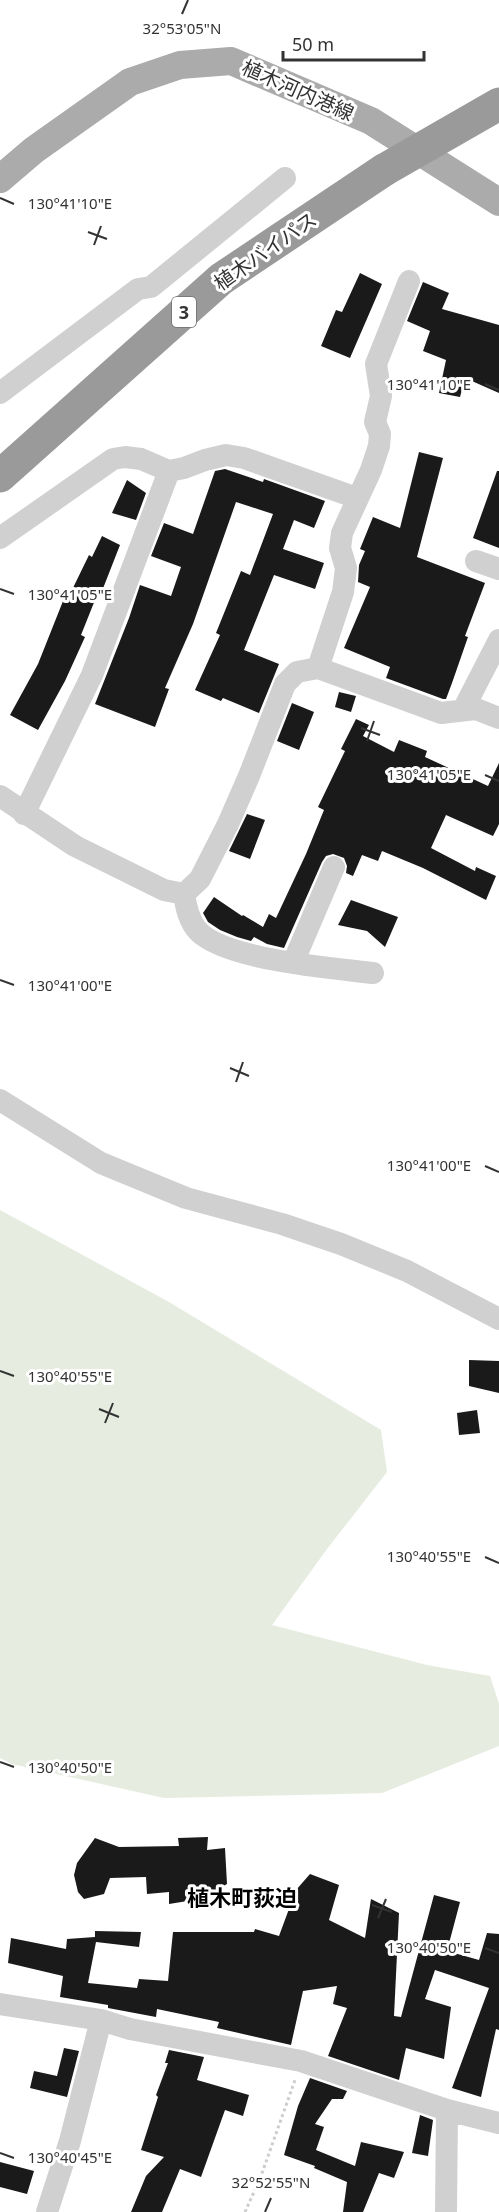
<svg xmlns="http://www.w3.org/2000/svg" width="499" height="2212" font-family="'Noto Sans','Noto Sans JP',sans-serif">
	<rect width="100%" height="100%" fill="#fff"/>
	<path fill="#e6ecdf" d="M0,1210L169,1302L381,1430L387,1472L327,1549L272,1625L427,1665L490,1676L499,1704V1746L382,1793L164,1798L12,1764L0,1758Z"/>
	<path fill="#1a1a1a" d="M360,273L382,284L350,358L321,346L336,310L342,312Z
		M423,282L449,293L442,309L499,325V393L465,378L460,397L439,393L446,360L423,351L430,331L407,321Z
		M419,452L443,458L417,557L485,583L465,636L468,637L452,683L446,699H443L386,678L390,667L344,648L370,587L358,582L359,565L365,551L360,549L373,517L400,528Z
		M225,469L263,482L264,479L325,501L314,528L294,520L283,549L324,563L315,589L274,575L244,650L279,664L259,713L223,698L221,701L195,690L220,635L216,633L241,571L250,575L273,514L236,502L193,624L165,688L169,689L155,727L95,704L129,618L140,585L171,596L181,567L151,556L164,523L193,534L215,471Z
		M497,471H499V548L473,538Z
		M127,480L146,493L136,520L112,513Z
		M102,536L120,545L102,591L99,590L81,635L85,637L65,681L38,730L10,715L38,664L67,591L71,592L89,555L92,557Z
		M339,692L356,696L351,712L335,707Z
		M292,703L314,712L299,750L277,741Z
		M356,719L369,725L363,736L394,752L399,740L427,751L425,757L488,786L499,763V824L493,836L446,815L431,848L475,871L476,867L496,876L486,900L423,868L382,851L378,861L362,855L353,876L346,873L347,866L344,858L333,854L326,856L322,862L284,948L267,944L254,937L251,941L237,937L220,930L208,922L203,913L214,897L242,916L243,915L263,927L269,914L276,918L306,854L324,810L318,807L345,751L341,749Z
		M247,814L265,820L250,859L229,851Z
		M351,900L398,917L385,947L367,931L338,925Z
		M469,1360L499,1361V1393L469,1386Z
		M477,1410L480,1433L459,1435L457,1413Z
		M208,1837L207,1850L225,1848L227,1884L200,1899L169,1904V1892L147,1894L146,1877L110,1878L104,1894L84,1899L78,1892L74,1875L77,1863L95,1838L119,1847L179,1846L178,1838Z
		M310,1874L339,1885L329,1920L365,1938L371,1899L399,1913L394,2016L401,2017L434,1895L460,1902L447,1951L479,1960L487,1933L499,1934V2030L496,2029L481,2097L452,2088L489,1988L435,1970L425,1999L451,2007L444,2059L406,2048L399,2080L328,2056L347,2008L333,2004L337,1986L303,1991L291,2045L217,2028L219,2022L157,2009L156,2017L108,2008V2005L60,1997L63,1976L8,1963L11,1938L66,1949L67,1939L95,1937V1931L141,1932L139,1947L96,1942L88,1983L137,1988L139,1979L168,1981L173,1932H254L255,1929L279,1936L296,1890Z
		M64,2048L79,2051L67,2097L30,2088L34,2071L57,2076Z
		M169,2050L204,2057L197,2080L249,2095L243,2116L225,2110L201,2177L180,2169L162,2212H131L146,2176L164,2157L141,2150L158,2097L156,2095L168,2063H165Z
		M310,2078L347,2091L343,2099H332L315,2124L324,2127L316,2150L355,2166L361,2142L404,2152L394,2178L379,2173L363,2212H343L347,2182L314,2168L315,2166L284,2155L298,2106Z
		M420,2115L433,2120L428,2156L412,2153Z
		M0,2162L34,2171L27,2194L0,2187Z"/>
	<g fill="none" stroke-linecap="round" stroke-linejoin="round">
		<path stroke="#cdcdcd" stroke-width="3" stroke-dasharray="3 3" stroke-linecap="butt" d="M245,2212L261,2176L295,2080"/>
		<path stroke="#d0d0d0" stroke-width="22" d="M0,393L138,289L151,287L285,178
			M0,538L113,459L125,457L141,459L169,471L184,468L205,460L226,455L244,458L357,498
			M476,561L499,569
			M318,668L343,592L346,568L340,548L342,533L371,470L379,446L380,434L375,422L381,396L376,364L409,281
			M463,710L499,640
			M0,796L75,846L164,890L184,894L200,879L228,824L249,776L285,684L297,672L318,668L441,713L476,709L499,718
			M24,814L92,675L169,471
			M184,894C186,907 189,922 199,932C228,960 332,968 373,973
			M293,963L334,867
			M0,1100L101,1163L186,1198L282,1224L341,1244L407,1271L499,1319
			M0,2004L101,2020L130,2029L301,2061L447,2110L499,2123
			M47,2212L70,2141L101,2020
			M446,2212L447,2110"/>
		<path stroke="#ababab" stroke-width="28" d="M0,179L34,150L130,82L180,65L231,61L371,121L499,202"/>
		<path stroke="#9a9a9a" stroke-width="33" d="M0,476L221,279L384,170"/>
		<path stroke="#9a9a9a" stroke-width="33" d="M384,170L499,104"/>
	</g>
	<path fill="none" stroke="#333" stroke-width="2" d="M182,14L188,0M0,198L14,204M88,232L107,239M94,245L101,226M485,384L499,390M0,589L14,594M361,728L380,735M367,741L374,721M485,775L499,781M0,980L14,985M230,1068L249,1076M236,1082L243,1062M485,1166L499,1172M0,1371L14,1376M99,1409L119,1417M105,1423L113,1403M485,1557L499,1563M0,1762L14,1767M372,1905L392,1912M378,1918L386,1899M485,1948L499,1953M0,2153L14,2158M265,2212L271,2198"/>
	<g text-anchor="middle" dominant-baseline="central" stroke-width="6" stroke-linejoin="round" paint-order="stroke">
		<rect fill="#fff" stroke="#707070" stroke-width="1.5" x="172" y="297" width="24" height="30" rx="4.5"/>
		<g font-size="18" font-weight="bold" fill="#333">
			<text x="184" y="312">3</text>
		</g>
		<g font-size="20" fill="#333" stroke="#fff">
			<text transform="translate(298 90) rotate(24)">植木河内港線</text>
			<text transform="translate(265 251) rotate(-35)">植木バイパス</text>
		</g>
		<g font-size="22" font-weight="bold" fill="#000" stroke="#fff">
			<text x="242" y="1897">植木町荻迫</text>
		</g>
	</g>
	<g font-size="15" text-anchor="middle" fill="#333" stroke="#fff" stroke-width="6" stroke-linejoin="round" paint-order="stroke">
		<text x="182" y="34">32°53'05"N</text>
		<text x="70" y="209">130°41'10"E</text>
		<text x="429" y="390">130°41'10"E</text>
		<text x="70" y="600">130°41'05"E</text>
		<text x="429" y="780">130°41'05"E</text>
		<text x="70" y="991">130°41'00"E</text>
		<text x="429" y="1171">130°41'00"E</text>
		<text x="70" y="1382">130°40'55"E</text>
		<text x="429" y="1562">130°40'55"E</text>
		<text x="70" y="1773">130°40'50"E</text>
		<text x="429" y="1953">130°40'50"E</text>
		<text x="70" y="2163">130°40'45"E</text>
		<text x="271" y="2188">32°52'55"N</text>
	</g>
	<path d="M283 51v9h141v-9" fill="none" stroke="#333333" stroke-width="3"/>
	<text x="292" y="51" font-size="18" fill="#333333" stroke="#ffffff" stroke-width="4.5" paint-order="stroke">50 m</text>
</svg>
